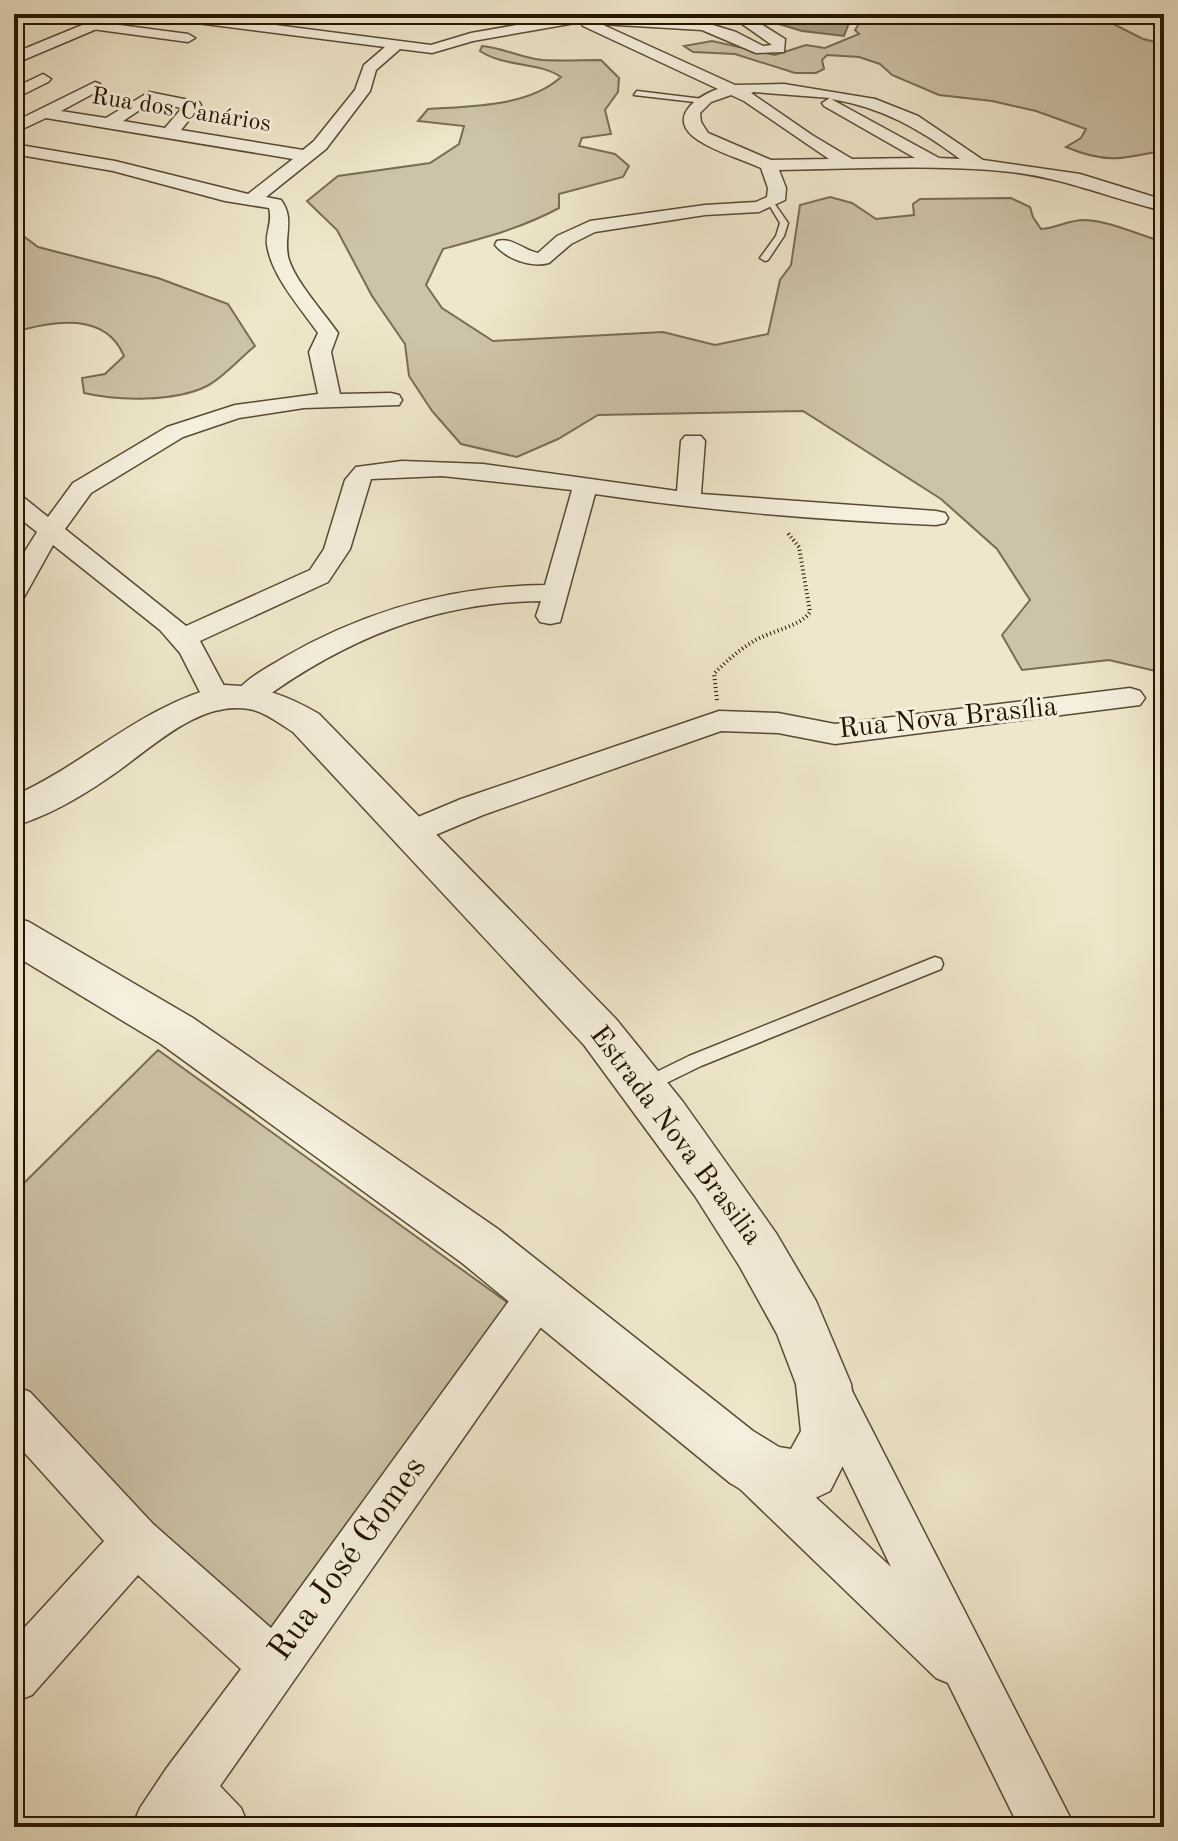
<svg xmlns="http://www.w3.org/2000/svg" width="1178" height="1841" font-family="'Old Standard TT',serif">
	<rect width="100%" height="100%" fill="#efe7cb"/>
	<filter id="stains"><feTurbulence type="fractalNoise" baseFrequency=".0025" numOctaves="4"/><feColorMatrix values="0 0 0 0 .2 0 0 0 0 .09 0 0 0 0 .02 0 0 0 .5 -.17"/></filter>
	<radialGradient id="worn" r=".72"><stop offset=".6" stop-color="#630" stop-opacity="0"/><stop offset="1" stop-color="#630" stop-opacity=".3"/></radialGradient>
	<path fill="#cdc3a8" stroke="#796c54" stroke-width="2" d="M921,14H1094L1143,39L1164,44V150C1123,159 1106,164 1066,147L1081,138L1086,129L1036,111L992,101L939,95L892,75L880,64L859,57L827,55L822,60L824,69L816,73H795L735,54L693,52L684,46L712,41L775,55L806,45L825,48L859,34L855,30L860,22Z
		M482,46C504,48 521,58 543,60C562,61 582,60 601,60L619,78L618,92L605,110L611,134L582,138L579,146L615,154L629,166L623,177L559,194V208C522,228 484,238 443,249L426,285L442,308L493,341L663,332L715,345L768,334L780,280L791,265L800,205L830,197L852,203L876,219L914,215L913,204L920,199L1011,198L1030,207L1033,217L1041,229C1057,228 1068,220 1084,220C1111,221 1138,235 1164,242V673L1109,660L1022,670L1002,635L1030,600L997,549L941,499L803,411L598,415L558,439L517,457L461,444L432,411L409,376L405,344L372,296L337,230L307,201L338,176L430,163L459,144L464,126L418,121L428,109C471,106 528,107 561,77C537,61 506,68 480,51Z
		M14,229L38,247L158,278L228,304L255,346C240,358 224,377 207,386C175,402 118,401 84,393L82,378L105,374L124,356C105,311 53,321 14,332Z
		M158,1050L540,1326L267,1687L14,1416V1193Z"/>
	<path fill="#aa9f86" stroke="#756750" stroke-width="2" d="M745,14H796L849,23L844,36L802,31Z"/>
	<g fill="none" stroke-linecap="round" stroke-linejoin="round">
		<g stroke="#584933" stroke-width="3">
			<path id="service" d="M637,91L703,99L707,101L703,103L634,95Z
				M772,200L788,223L784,236L768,260L765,261L760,258L776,236L780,223L768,203Z
				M935,957L941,959L943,964L941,969L701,1066L652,1090L646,1093L640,1090L637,1085L640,1080L689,1056Z"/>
		</g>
		<g stroke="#584933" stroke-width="3">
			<path id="minor" d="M151,14H191L431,45L471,33L579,14L703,22L736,32L763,46L772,45L728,14H745L785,39L784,52L756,53L702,30L601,24L735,85L784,84L875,99L918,116L983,160L1080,174L1164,200V211C1112,199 1064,178 1011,172C935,164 856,169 779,170L786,188L785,200L759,212L705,215L595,232L571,244L549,263C530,268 507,259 495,245L497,241C512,237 523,250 538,253L557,236L590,221L705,205L756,202L767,197L768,188L761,168C741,159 716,152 698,140C666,119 695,97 718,89L583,26L581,22L473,41L432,53L400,49L376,70L370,91L326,149L266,197L281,200C296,220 282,238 289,260C296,282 324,313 338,333L331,352L340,394L391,393L399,395L402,400L399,405L304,408L239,418L183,437L91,493L65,529L186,626L310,570L324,549L345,480L356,467L402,461L483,464L677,491L681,441L685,436H701L705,441L701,494L936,511L945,513L948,518L945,523L936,525C821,520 709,511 595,494L560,622L550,624L540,622L536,616L541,601C434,602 344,640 259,702L249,705L239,702L235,695C244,679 267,668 283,658C364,611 451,586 545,585L572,490L442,476L371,479L350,549L328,582L200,641L230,697L226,704L216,707L206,704L180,653L160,630L53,545L23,599L14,601V569L37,532L14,514V495L23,497L48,517L73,483L167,427L235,405L318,394L309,352L318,333C300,307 272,277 267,245C265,233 273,222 269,208L225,201L113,171L14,154V144L115,161L248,194L293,159L46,118L14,133V122L95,82L100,84V90L61,111L106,118L149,92L199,102L201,105L181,130L303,150L314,141L355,90L364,65L385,47L158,18ZM754,92L830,98L822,103L824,106L915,158L852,159L812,135L751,93ZM731,95L744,101L829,159L771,160L708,133L701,122L700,113L711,102ZM831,99C881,107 920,129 960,159L939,158ZM152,102L182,108L165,128L123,121Z
				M97,22L188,34L195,38L188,42L92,29V23Z
				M43,74L51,79L48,82L14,99V88Z
				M1130,688L1140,691L1145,698L1140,705L835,744L778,733L721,731L483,815L421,841L410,845L399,841L394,833L399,825L461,799L719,711L778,713L835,724Z
				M540,1273L555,1279L561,1293L555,1307L220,1786L241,1808L249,1827H132L140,1808L166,1769L241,1669L138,1575L32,1695L14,1702V1639L104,1541L14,1441V1386L30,1392L153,1524L271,1628L525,1279Z
				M834,1381L850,1387L1075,1827H1019L948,1683L936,1678L738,1487L731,1471L738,1455L754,1448L770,1455L891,1567L812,1403L818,1387Z"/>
		</g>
		<g stroke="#584933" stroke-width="3">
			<path id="tertiary" d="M109,14H132L14,64V53Z
				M225,685C261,686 288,696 319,714L616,1019L683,1102L776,1233L816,1301L851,1384L858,1436L830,1491C790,1512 768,1506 730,1483L462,1263L161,1044L14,955V917L29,922L193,1018L498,1229L753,1431L779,1447L791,1449L801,1431L796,1384L777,1334L740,1267L695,1196L584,1045L293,732C279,723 265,712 249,709C196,700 148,752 108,778C79,798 48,816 14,826V796C89,762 143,704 225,685Z"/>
		</g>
		<path stroke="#251400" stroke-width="4" stroke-dasharray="1 3" stroke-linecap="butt" d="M717,700L714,674C726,661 739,650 754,641C770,631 800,627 810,612L799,547L787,532"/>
		<use href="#service" fill="#f5efdd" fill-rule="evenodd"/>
		<use href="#minor" fill="#f5efdd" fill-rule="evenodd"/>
		<use href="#tertiary" fill="#f5efdd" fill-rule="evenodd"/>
	</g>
	<g text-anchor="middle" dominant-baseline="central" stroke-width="6" stroke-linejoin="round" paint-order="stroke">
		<g font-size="24" fill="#251400" stroke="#f5efdd">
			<text transform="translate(181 111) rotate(9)">Rua dos Canários</text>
		</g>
		<g font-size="28" fill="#251400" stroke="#f5efdd">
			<text transform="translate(948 719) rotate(-6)">Rua Nova Brasília</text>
			<text transform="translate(675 1136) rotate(53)">Estrada Nova Brasilia</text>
		</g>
		<g font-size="34" fill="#251400" stroke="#f5efdd">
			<text transform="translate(348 1559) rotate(-54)">Rua José Gomes</text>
		</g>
	</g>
	<rect width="1178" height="1841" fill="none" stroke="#efe7cb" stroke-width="48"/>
	<rect x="16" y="16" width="1146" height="1809" fill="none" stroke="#251400" stroke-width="4"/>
	<rect x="24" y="24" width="1130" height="1793" fill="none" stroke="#251400" stroke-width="2"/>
	<rect width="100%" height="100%" filter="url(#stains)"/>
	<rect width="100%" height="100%" fill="url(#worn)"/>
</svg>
